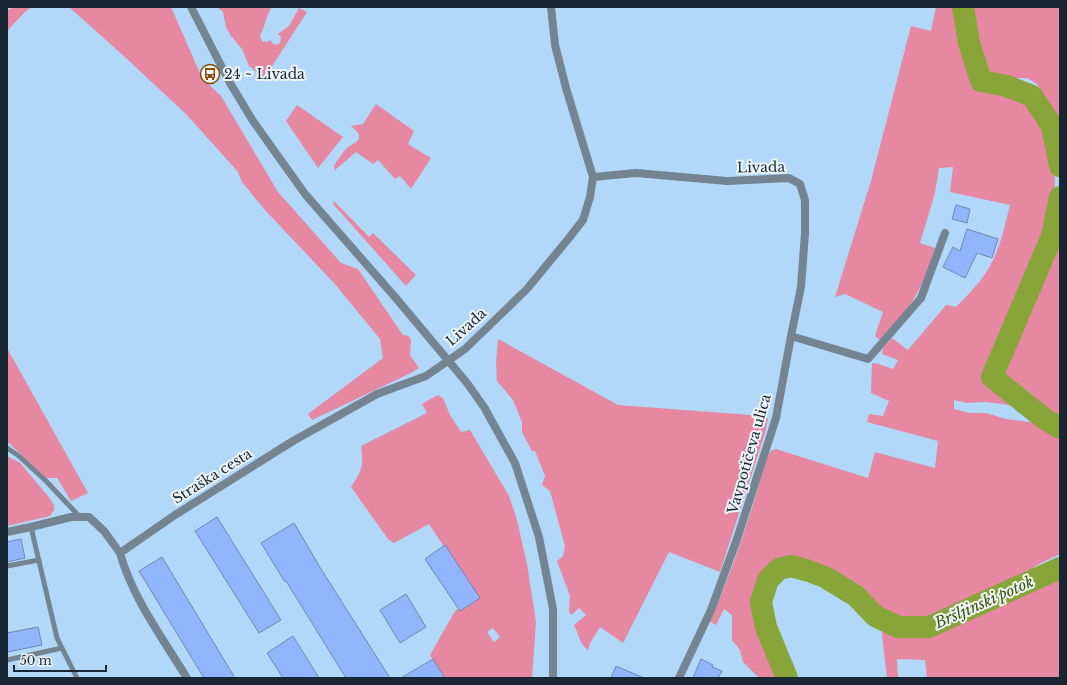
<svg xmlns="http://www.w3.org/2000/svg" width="1067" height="685" font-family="'Libre Baskerville',serif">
	<rect width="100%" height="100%" fill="#b1d8f9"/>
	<path fill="#e688a1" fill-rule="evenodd" d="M15,7H33L27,10L7,31V10Z
		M69,7H171L202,78L221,96L278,192L341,263L358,269L403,335L409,336L411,340L410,355L419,368L409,374L312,420L308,414L383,358L380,339L334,283L264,209L242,182L238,172L187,115L126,58Z
		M217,7H272C266,14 266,25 260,35L262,41L267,42L270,40L273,44L276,45L280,43L281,37L278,34L289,26L299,8L307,12L269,71L260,81L259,74L249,66L242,49L231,36L226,27L223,12Z
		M936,7H958L965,59L971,71L983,84L1007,86L1025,91L1040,115L1053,162L1055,182L1054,206L1051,224L1050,248L1058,250L1060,244V424C1035,409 1014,405 985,402C979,402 973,403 967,403C963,402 958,401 954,400V409L970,413H986L1006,419L1038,423L1048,426L1060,433V554L1037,565L1011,585L994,591L975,601L929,620L903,622L880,612L870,598L859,590L813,568L785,562L770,571L765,578L759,592L757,602V613L761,627L781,678H759L743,662L740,650L732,640V615L724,609L716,625L710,622C733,568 752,512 767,456L772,450L776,449L868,478L875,452L935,468L938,441L867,422L869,414L883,416L889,401L871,393L872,363L879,364L893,369L898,360L882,354L883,348L892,338L908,350L946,305L956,307C969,294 982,281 991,264C1001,246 1005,224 1010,205L950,192L953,167L939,168L935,193L920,243L935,248C928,270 920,293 905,312C897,321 888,330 880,340L875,336L883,312L845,294L835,297L871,181L911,26L931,31Z
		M971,7H1060V139L1046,99L1037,84L1027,78H1010L989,72L982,67L977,58Z
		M376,104L414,131L408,144L431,158L411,189L400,176L395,179L378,160L373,164L356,152L335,170L334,166C338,159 342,153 348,147C352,144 360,142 359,136C359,132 354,129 351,126L363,124Z
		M297,105L343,137L318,168L286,121Z
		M334,201L369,237L373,233L416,275L406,286L333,204Z
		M498,339L618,405L764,416L768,418L765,433L720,572L669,552L623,643L600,627L590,643L588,650C579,644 579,634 574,625L586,615L579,608L571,615L569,611L570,596L557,561L563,556L565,546L550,491L542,485L545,476L535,451H532L522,432V422L513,400L497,381L496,363Z
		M7,348L88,493L71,501L57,478H46L10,444L7,442Z
		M438,395L443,398L450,415L461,432L470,430L509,496L517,520L527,564L536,622L532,678H439L443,675L430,655L455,611L477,597L429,524L394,543L388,539L351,487C362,471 364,465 361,446L427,413L422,404ZM493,628L500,637L494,642L487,632Z
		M7,456L20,463L48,496L54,505V510L50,516L7,526Z
		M1060,568V678H927L925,660L897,659L898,678H887L881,626C895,630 912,634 926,632C975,624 1018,592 1060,568Z"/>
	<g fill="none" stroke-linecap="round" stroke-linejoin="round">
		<path stroke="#87a538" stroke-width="22" d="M963,7L969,43L981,81L1007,86L1032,96L1052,126L1060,166
			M1060,197L1052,236L992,377L1046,420L1060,428
			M787,678L766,627L761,602L768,580L779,569L791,566L806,570L825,577L856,596L875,616L898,627H929L1060,568"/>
	</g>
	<path fill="#90b5fd" stroke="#7387ac" d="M956,205L970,209L967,223L952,219Z
		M967,229L998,239L992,258L977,253L965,278L943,267L953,247L960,251Z
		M217,517L281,620L259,633L195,531Z
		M294,523L321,569L390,678H346L286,581L285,582L261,543Z
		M21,539L25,558L7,562V542Z
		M445,545L480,598L460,611L425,559Z
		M162,557L235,678H204L139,571Z
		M406,594L426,627L400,643L380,610Z
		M38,627L42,645L7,652V633Z
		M293,636L319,678H283L267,653Z
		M433,659L445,678H401Z
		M701,659L713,665L712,667L722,671L718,678H693Z
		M616,666L644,678H611Z"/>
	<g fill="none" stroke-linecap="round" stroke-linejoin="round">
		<path stroke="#748491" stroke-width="5" d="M7,448L19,456L46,481L79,516
			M31,527L57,638L77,678
			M7,566L39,560
			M7,660L62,648"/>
		<path stroke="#748491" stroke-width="8" d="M593,177L636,173L727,181L789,178L800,184L805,200V233L801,287L791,336
			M7,532L31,527L71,517H89L104,531L120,553
			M187,678C163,639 132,597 120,553L175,515L293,441L377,394L426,376L465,349L527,289L569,238L583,220L590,197L593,177L566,88L555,45L551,7
			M679,678L711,610L737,539L776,418L791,336L868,359L921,298L945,233"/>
		<path stroke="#748491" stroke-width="8" d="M191,7L230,83L253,121L305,194L395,297L467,383L484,407L515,463L539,537L553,609V678"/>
	</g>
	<defs>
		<g id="bus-ring" transform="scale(1)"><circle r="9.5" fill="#edf5fb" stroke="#874e03" stroke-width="1.5"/><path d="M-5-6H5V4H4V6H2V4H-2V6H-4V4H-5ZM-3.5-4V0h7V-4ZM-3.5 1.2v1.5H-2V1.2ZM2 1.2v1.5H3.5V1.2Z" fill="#874e03"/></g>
	</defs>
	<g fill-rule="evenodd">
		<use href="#bus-ring" x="210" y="74"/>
	</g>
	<g text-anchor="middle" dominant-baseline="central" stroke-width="4" stroke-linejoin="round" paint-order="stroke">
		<g font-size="14" fill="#182733" stroke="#edf5fb" text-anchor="start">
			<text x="224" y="74">24 ~ Livada</text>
		</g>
		<g font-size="14" fill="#182733" stroke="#edf5fb">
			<text transform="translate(761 167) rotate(-1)">Livada</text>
			<text transform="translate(466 327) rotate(-42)">Livada</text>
			<text transform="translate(749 454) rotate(-74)">Vavpotičeva ulica</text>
			<text transform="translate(212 476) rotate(-32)">Straška cesta</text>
		</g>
		<g font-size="15" font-style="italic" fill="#415401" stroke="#edf5fb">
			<text transform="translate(984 602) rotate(-24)">Bršljinski potok</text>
		</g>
	</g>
	<rect width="1067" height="685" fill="none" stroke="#182733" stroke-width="16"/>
	<path d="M14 665v6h92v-6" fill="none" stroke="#182733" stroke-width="2"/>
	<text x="20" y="665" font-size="12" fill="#182733" stroke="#edf5fb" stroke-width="3" paint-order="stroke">50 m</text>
</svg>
